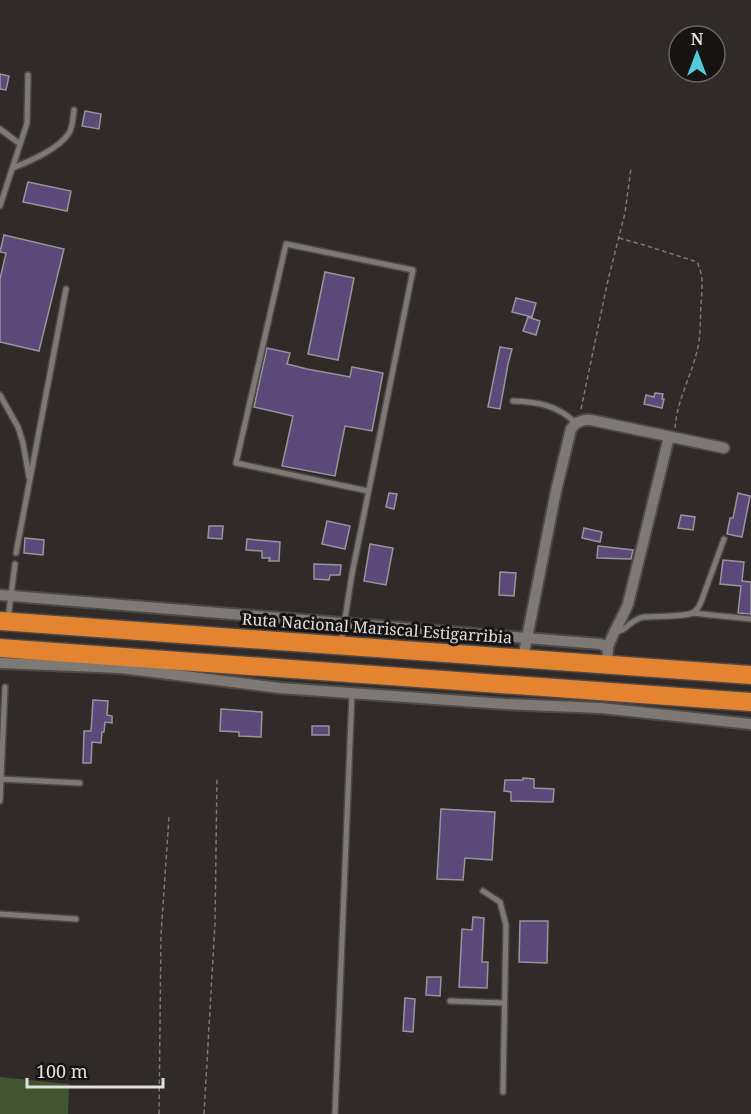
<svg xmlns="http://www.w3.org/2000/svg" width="751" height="1114" font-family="'Noto Serif',serif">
	<rect width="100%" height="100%" fill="#302b28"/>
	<path fill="#405530" d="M0,1077L69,1084L68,1114H0Z"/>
	<path fill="#5d487a" stroke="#97959b" stroke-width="1.5" d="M0,74L9,76L6,90L0,89Z
		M85,111L101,114L99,129L82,126Z
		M28,182L71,191L67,211L23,202Z
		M4,235L64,249L39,351L0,342V279L6,253L0,252Z
		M325,272L354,278L338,360L308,354Z
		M516,298L536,303L532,317L512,312Z
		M528,317L540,321L536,335L523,331Z
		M500,347L512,349L508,364L500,409L488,407Z
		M267,348L290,353L287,364L307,369L350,377L352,367L383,373L372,431L345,426L335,476L282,466L293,416L254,407Z
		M655,393L663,394L662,399H664L662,408L644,404L646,395L654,397Z
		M389,493L397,494L394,509L386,507Z
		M738,493L750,496L742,537L727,534L730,518H733Z
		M681,515L695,517L693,530L678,528Z
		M327,521L350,526L345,549L322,544Z
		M209,526H223L222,539L208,538Z
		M584,528L602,532L600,542L582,538Z
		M25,538L44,540L43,555L24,553Z
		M247,539L280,542L279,561H269L270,558H262V551L246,550Z
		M370,544L393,548L386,585L364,581Z
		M598,546L633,550L631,559L597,558Z
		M723,560L744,562L742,581L751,582V614L738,613L741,586L720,584Z
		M314,564L341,565L340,575H330L329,580L314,579Z
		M500,572L516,573L514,596L499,595Z
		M93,700L108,701L107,715L112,716V723L105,722L104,732H102L101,743L92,742L91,763H83L84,731H91Z
		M221,709L262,712L261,737L239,736V732L220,731Z
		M312,726H329V735H312Z
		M523,778L534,779V788L554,789L553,802L511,801V792L504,791L505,780H523Z
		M441,809L495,812L492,860L465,858L463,880L437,879Z
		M473,917L484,918L482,962H488L487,988L459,987L462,929L472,930Z
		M520,921H548L547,963L519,962Z
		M427,977H441L440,996L426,995Z
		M405,998L415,999L413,1032L403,1031Z"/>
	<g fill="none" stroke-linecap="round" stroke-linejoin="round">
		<g stroke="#4d4946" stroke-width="8">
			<path id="lane" d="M0,129L20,144
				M13,168C30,161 59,149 69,133C73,127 73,116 74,110
				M0,206L27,123L28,75
				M0,395L18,427L23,443L29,477
				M513,401C538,402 557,405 576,423
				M16,553L66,289
				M692,613L751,619
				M8,619L15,564
				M614,632C627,632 630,619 644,617C654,616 685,617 692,613C697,611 699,607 701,602L724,539
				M341,644L352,574L413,270L286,244L236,463L368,491
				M0,779L80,783
				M0,801L5,687
				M483,891L500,902L506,925L503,1092
				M0,914L76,919
				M450,1001L504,1003
				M335,1114L352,693"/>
		</g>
		<g stroke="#4d4946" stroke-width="14">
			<path id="street" d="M0,595L600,644L608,647L607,664
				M608,647C613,632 622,619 628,604L669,437
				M523,658L556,491L571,429C576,422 582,419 591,420L724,448
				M0,663L121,668L280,688L505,704L601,708L751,724"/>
		</g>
		<g stroke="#4d4946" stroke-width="21">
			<path id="highway" d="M0,621L751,675
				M0,648L751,702"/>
		</g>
		<path stroke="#7d7976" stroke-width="1.5" stroke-dasharray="4.5 3" stroke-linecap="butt" d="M619,238L644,245L697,262C704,276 702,289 701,304C700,319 701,336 697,351C691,377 677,400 675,428
			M581,409L608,280L625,213L631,168
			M159,1114L161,935L169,817
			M204,1114L215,923L217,777"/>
		<use href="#lane" stroke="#7e7975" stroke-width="5"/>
		<use href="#street" stroke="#7e7975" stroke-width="10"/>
		<use href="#highway" stroke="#e48430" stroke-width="18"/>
	</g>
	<g text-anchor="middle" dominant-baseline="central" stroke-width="6" stroke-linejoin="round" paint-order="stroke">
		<g font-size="16" fill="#e2dfdd" stroke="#161413">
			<text transform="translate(377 628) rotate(4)">Ruta Nacional Mariscal Estigarribia</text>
		</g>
	</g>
	<g transform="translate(697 54)"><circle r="28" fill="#161413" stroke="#686564" stroke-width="1.5"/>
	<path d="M0-4.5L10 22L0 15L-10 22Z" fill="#53cbdb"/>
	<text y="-9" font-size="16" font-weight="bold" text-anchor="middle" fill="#e2dfdd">N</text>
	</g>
	<path d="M27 1078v9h136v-9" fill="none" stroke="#e2dfdd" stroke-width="3"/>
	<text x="36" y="1078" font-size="18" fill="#e2dfdd" stroke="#161413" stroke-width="4.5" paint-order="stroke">100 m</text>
</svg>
